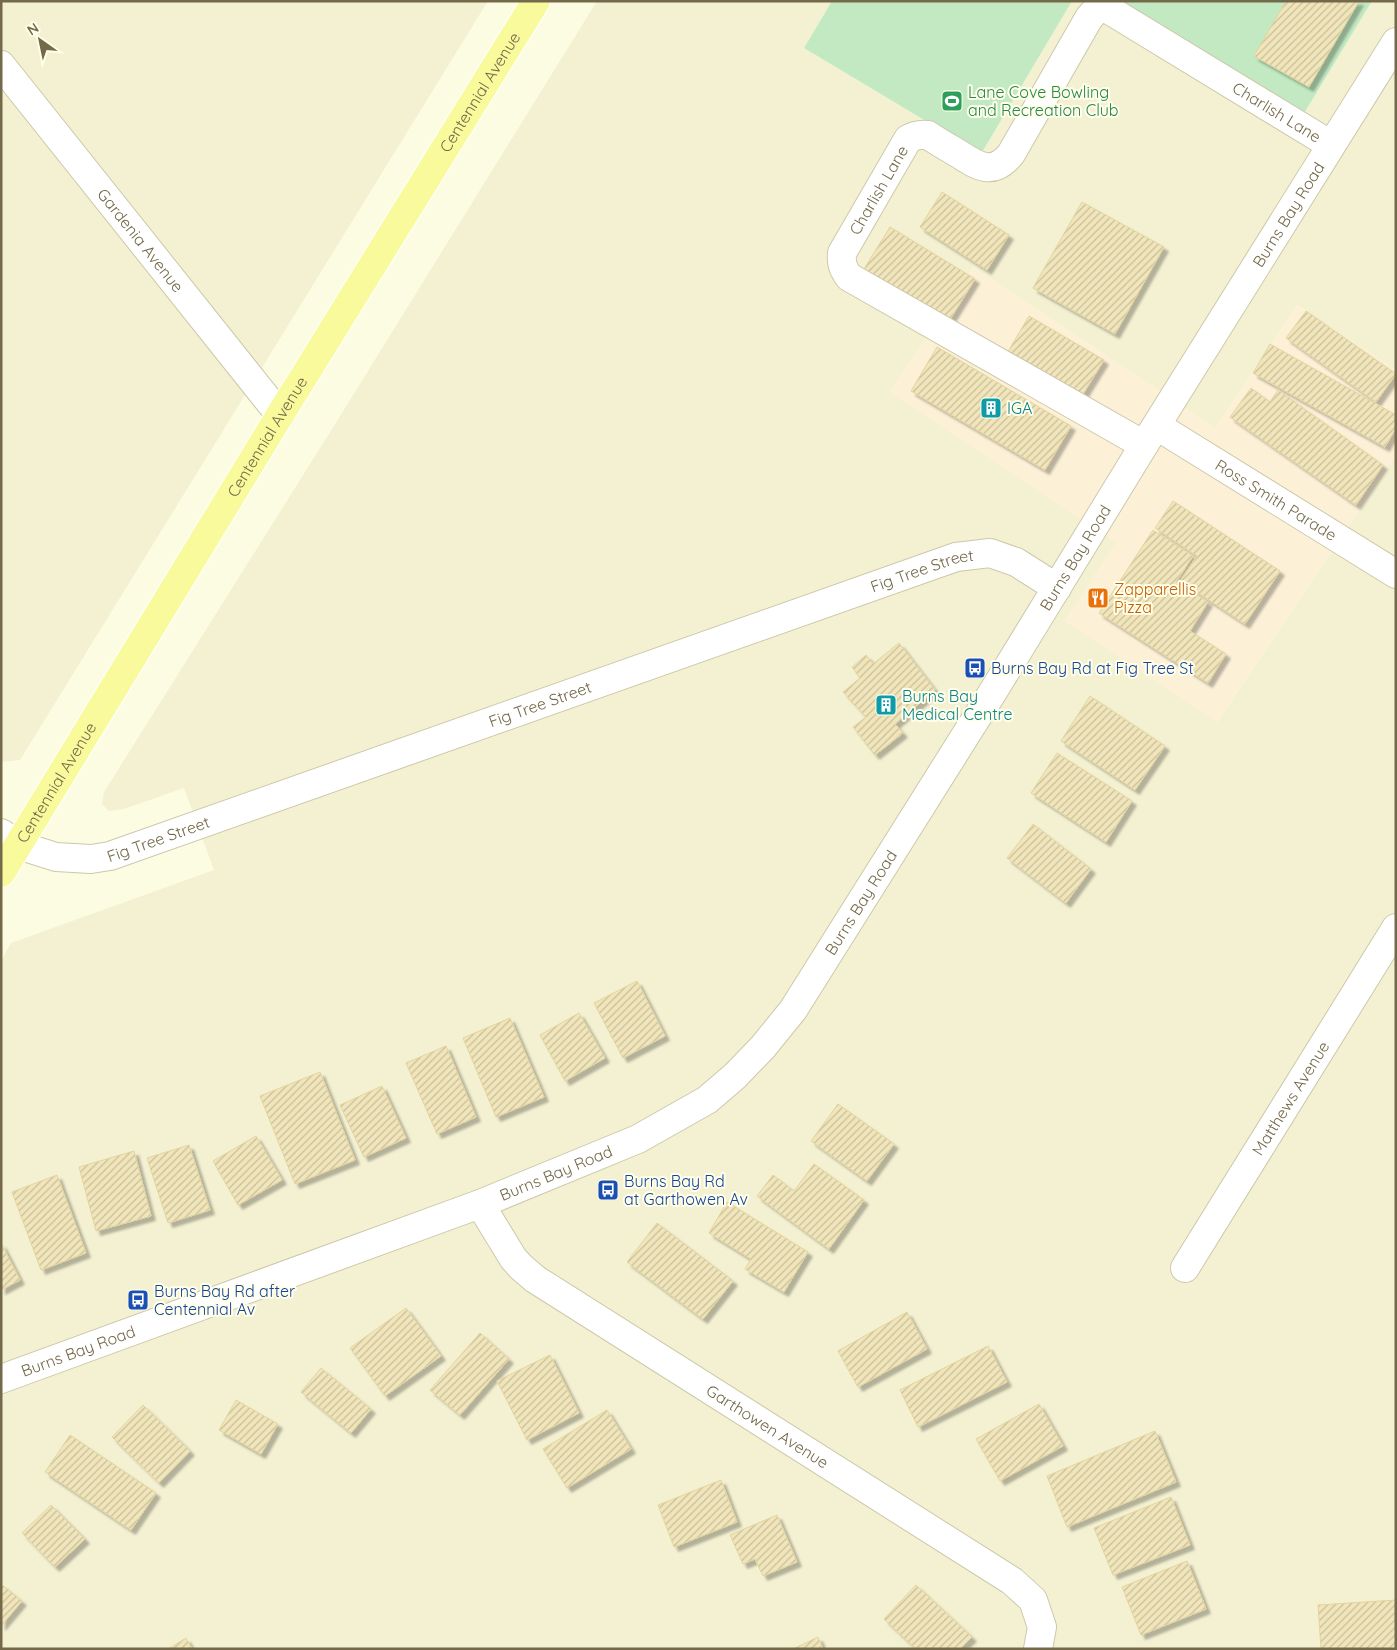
<svg xmlns="http://www.w3.org/2000/svg" width="1397" height="1650" font-family="Quicksand,sans-serif">
	<defs>
		<pattern id="building-hatch" width="6" height="6" patternUnits="userSpaceOnUse" patternTransform="scale(1.25)"><rect width="6" height="6" fill="#f1e6bb"/><path d="M-1 1l2-2M0 6l6-6M5 7l2-2" fill="none" stroke="#c8be9a"/></pattern>
		<filter id="shadow"><feDropShadow dx="4.5" dy="4.5" stdDeviation="1" flood-color="#0004"/></filter>
	</defs>
	<rect width="100%" height="100%" fill="#fcfce3"/>
	<path fill="#f4f1d2" d="M1,1H488L20,760L1,762Z
		M597,1H832L804,48L981,154L1072,1H1111L1303,115L1372,1H1396V370L1297,305L1215,428L973,267L890,392L1116,542L1217,722L1396,456V1649H1V961L11,943L214,870L184,788L124,809L109,811L102,804L104,792L337,421Z"/>
	<path fill="#fcf1d7" d="M973,267L1215,427L1297,305L1396,370V456L1217,722L1064,621L1116,542L890,392Z"/>
	<path fill="#c2e9c2" d="M832,1H1072L981,154L804,48Z
		M1111,1H1372L1303,115Z"/>
	<path fill="url(#building-hatch)" stroke="#e4d49c" filter="url(#shadow)" d="M1286,1H1359L1309,87L1254,56Z
		M942,192L1009,235L987,270L920,227Z
		M1082,202L1164,247L1115,334L1033,288Z
		M890,227L975,279L949,321L864,269Z
		M1306,311L1396,374L1376,402L1286,338Z
		M1029,316L1104,360L1080,399L1006,355Z
		M1270,344L1396,415V428L1385,447L1253,373Z
		M937,347L1071,426L1045,470L911,391Z
		M1251,388L1270,402L1278,390L1383,465L1356,505L1230,417Z
		M1173,501L1280,571L1245,624L1180,581L1197,556L1155,528Z
		M1153,530L1193,556L1176,582L1208,602L1190,631L1226,654L1208,683L1099,613Z
		M899,643L935,690L895,724L903,733L875,755L853,727L866,717L843,692L860,678L852,667L866,655L873,664Z
		M1090,696L1165,746L1135,790L1061,741Z
		M1057,753L1132,801L1106,842L1031,793Z
		M1033,824L1091,869L1066,903L1007,858Z
		M637,981L665,1036L623,1058L594,1003Z
		M579,1013L605,1058L565,1081L540,1035Z
		M510,1018L544,1097L496,1117L463,1038Z
		M446,1046L476,1117L437,1134L406,1063Z
		M320,1072L355,1160L295,1184L260,1096Z
		M382,1086L406,1138L364,1157L340,1105Z
		M838,1104L894,1144L867,1181L811,1141Z
		M256,1136L282,1180L238,1205L213,1161Z
		M189,1145L210,1210L168,1223L147,1158Z
		M134,1151L151,1216L96,1231L79,1167Z
		M814,1164L864,1200L829,1249L757,1196L773,1175L794,1191Z
		M57,1175L86,1253L41,1270L12,1192Z
		M727,1202L808,1252L784,1292L745,1269L751,1259L709,1233Z
		M657,1223L733,1281L703,1319L627,1262Z
		M1,1243L20,1280L1,1290Z
		M406,1308L441,1356L385,1396L350,1348Z
		M907,1312L927,1349L858,1387L838,1351Z
		M480,1333L509,1359L460,1415L430,1390Z
		M988,1346L1007,1382L918,1427L900,1390Z
		M550,1355L579,1413L527,1440L497,1381Z
		M321,1368L371,1409L351,1433L301,1392Z
		M236,1400L278,1424L261,1454L219,1430Z
		M1039,1404L1063,1446L1000,1481L976,1439Z
		M143,1405L190,1451L159,1483L112,1437Z
		M607,1410L631,1449L567,1488L543,1449Z
		M1155,1431L1176,1482L1067,1527L1047,1476Z
		M70,1435L156,1493L131,1530L45,1472Z
		M721,1480L737,1522L674,1547L658,1505Z
		M1171,1497L1190,1545L1113,1575L1094,1528Z
		M51,1505L85,1539L55,1567L22,1533Z
		M777,1515L797,1562L763,1576L755,1559L743,1564L730,1535Z
		M1187,1561L1206,1609L1141,1635L1122,1587Z
		M1,1584L22,1601L1,1626Z
		M916,1585L972,1637L960,1649H916L884,1619Z
		M1396,1600V1649H1321L1318,1605Z
		M818,1637L823,1649H793Z
		M186,1638L192,1649H168Z"/>
	<g fill="none" stroke-linecap="round" stroke-linejoin="round">
		<g stroke="#cdc8aa" stroke-width="30">
			<g id="minor">
				<path id="s1" d="M1,65L280,415"/>
				<path id="s2" d="M1157,426L1396,574"/>
				<path id="s3" d="M1144,445L849,277C843,269 841,263 842,253L908,139C915,135 920,134 928,135C938,142 949,148 959,154C979,167 993,176 1011,154L1089,18L1096,10L1102,7L1111,11L1331,145"/>
				<path id="s4" d="M1,833L18,845L56,857L91,859L110,856L956,557L990,553L1016,562L1057,588"/>
				<path id="s5" d="M480,1204L513,1258L521,1267L535,1279L1012,1581L1033,1600L1042,1627L1038,1649"/>
				<path id="s6" d="M1185,1268L1396,928"/>
				<path id="s7" d="M1,1379L480,1204L638,1139L707,1100L735,1076L763,1047L793,1010L994,690L1144,445L1396,42"/>
			</g>
		</g>
		<g stroke="#fff" stroke-width="30">
			<g id="major">
				<path id="s8" d="M1,873L280,415L536,1"/>
			</g>
		</g>
		<use href="#minor" stroke="#fff" stroke-width="28"/>
		<use href="#major" stroke="#f8fa9c" stroke-width="28"/>
	</g>
	<defs>
		<g id="stadium-square" transform="scale(1.125)"><rect x="-9" y="-9" width="18" height="18" rx="4" fill="#2e9e5b" stroke="#ffffea"/><path d="M0-5a6.5 5 0 1 0 0 10a6.5 5 0 1 0 0-10ZM-3.5-1.8h7v3.6h-7Z" fill="#fff"/></g>
		<g id="building-square" transform="scale(1.125)"><rect x="-9" y="-9" width="18" height="18" rx="4" fill="#0f9aa8" stroke="#ffffea"/><path d="M-4-6H4V6H1V3H-1V6H-4ZM-2.5-4.3h1.7v1.8h-1.7ZM.8-4.3h1.7v1.8H.8ZM-2.5-1h1.7V.8h-1.7ZM.8-1h1.7V.8H.8Z" fill="#fff"/></g>
		<g id="restaurant-square" transform="scale(1.125)"><rect x="-9" y="-9" width="18" height="18" rx="4" fill="#e8710a" stroke="#ffffea"/><path d="M-5-6h1v4h1v-4h1v4h1v-4h1v5L-1.5 .5V6h-2V.5L-5-1ZM5-6V6H3V1.5H1.5Q1.5-4 5-6Z" fill="#fff"/></g>
		<g id="bus-square" transform="scale(1.125)"><rect x="-9" y="-9" width="18" height="18" rx="4" fill="#1a4fb4" stroke="#ffffea"/><path d="M-5-6H5V4H4V6H2V4H-2V6H-4V4H-5ZM-3.5-4V0h7V-4ZM-3.5 1.2v1.5H-2V1.2ZM2 1.2v1.5H3.5V1.2Z" fill="#fff"/></g>
	</defs>
	<g fill-rule="evenodd">
		<use href="#stadium-square" x="952" y="101"/>
		<use href="#building-square" x="991" y="408"/>
		<use href="#restaurant-square" x="1098" y="598"/>
		<use href="#bus-square" x="975" y="668"/>
		<use href="#building-square" x="886" y="705"/>
		<use href="#bus-square" x="608" y="1190"/>
		<use href="#bus-square" x="138" y="1300"/>
	</g>
	<g text-anchor="middle" dominant-baseline="central" stroke-width="4" stroke-linejoin="round" paint-order="stroke">
		<g font-size="16" fill="#746949" stroke="#ffffea">
			<text stroke="none"><textPath href="#s8" startOffset="916">Centennial Avenue</textPath></text>
			<text stroke="none"><textPath href="#s3" startOffset="992">Charlish Lane</textPath></text>
			<text stroke="none"><textPath href="#s3" startOffset="438">Charlish Lane</textPath></text>
			<text stroke="none"><textPath href="#s7" startOffset="1822">Burns Bay Road</textPath></text>
			<text stroke="none"><textPath href="#s1" startOffset="224">Gardenia Avenue</textPath></text>
			<text stroke="none"><textPath href="#s8" startOffset="511">Centennial Avenue</textPath></text>
			<text stroke="none"><textPath href="#s2" startOffset="140">Ross Smith Parade</textPath></text>
			<text stroke="none"><textPath href="#s7" startOffset="1418">Burns Bay Road</textPath></text>
			<text stroke="none"><textPath href="#s4" startOffset="976">Fig Tree Street</textPath></text>
			<text stroke="none"><textPath href="#s4" startOffset="571">Fig Tree Street</textPath></text>
			<text stroke="none"><textPath href="#s8" startOffset="106">Centennial Avenue</textPath></text>
			<text stroke="none"><textPath href="#s4" startOffset="166">Fig Tree Street</textPath></text>
			<text stroke="none"><textPath href="#s7" startOffset="1012">Burns Bay Road</textPath></text>
			<text stroke="none"><textPath href="#s6" startOffset="200">Matthews Avenue</textPath></text>
			<text stroke="none"><textPath href="#s7" startOffset="592">Burns Bay Road</textPath></text>
			<text stroke="none"><textPath href="#s7" startOffset="82">Burns Bay Road</textPath></text>
			<text stroke="none"><textPath href="#s5" startOffset="369">Garthowen Avenue</textPath></text>
		</g>
		<g font-size="16" fill="#27864d" stroke="#ffffea" text-anchor="start">
			<text x="968" y="92">Lane Cove Bowling<tspan x="968" dy="18">and Recreation Club</tspan></text>
		</g>
		<g font-size="16" fill="#0d838f" stroke="#ffffea" text-anchor="start">
			<text x="1007" y="408">IGA</text>
			<text x="902" y="696">Burns Bay<tspan x="902" dy="18">Medical Centre</tspan></text>
		</g>
		<g font-size="16" fill="#c56008" stroke="#ffffea" text-anchor="start">
			<text x="1114" y="589">Zapparellis<tspan x="1114" dy="18">Pizza</tspan></text>
		</g>
		<g font-size="16" fill="#164399" stroke="#ffffea" text-anchor="start">
			<text x="991" y="668">Burns Bay Rd at Fig Tree St</text>
			<text x="624" y="1181">Burns Bay Rd<tspan x="624" dy="18">at Garthowen Av</tspan></text>
			<text x="154" y="1291">Burns Bay Rd after<tspan x="154" dy="18">Centennial Av</tspan></text>
		</g>
	</g>
	<rect width="1397" height="1650" fill="none" stroke="#746949" stroke-width="5"/>
	<g transform="translate(40 40) rotate(327)" stroke="#ffffea" stroke-width="4" paint-order="stroke">
	<path d="M0-4L9 19L0 12L-9 19Z" fill="#746949"/>
	<text y="-8" font-size="14" font-weight="bold" text-anchor="middle" fill="#746949">N</text>
	</g>
</svg>
